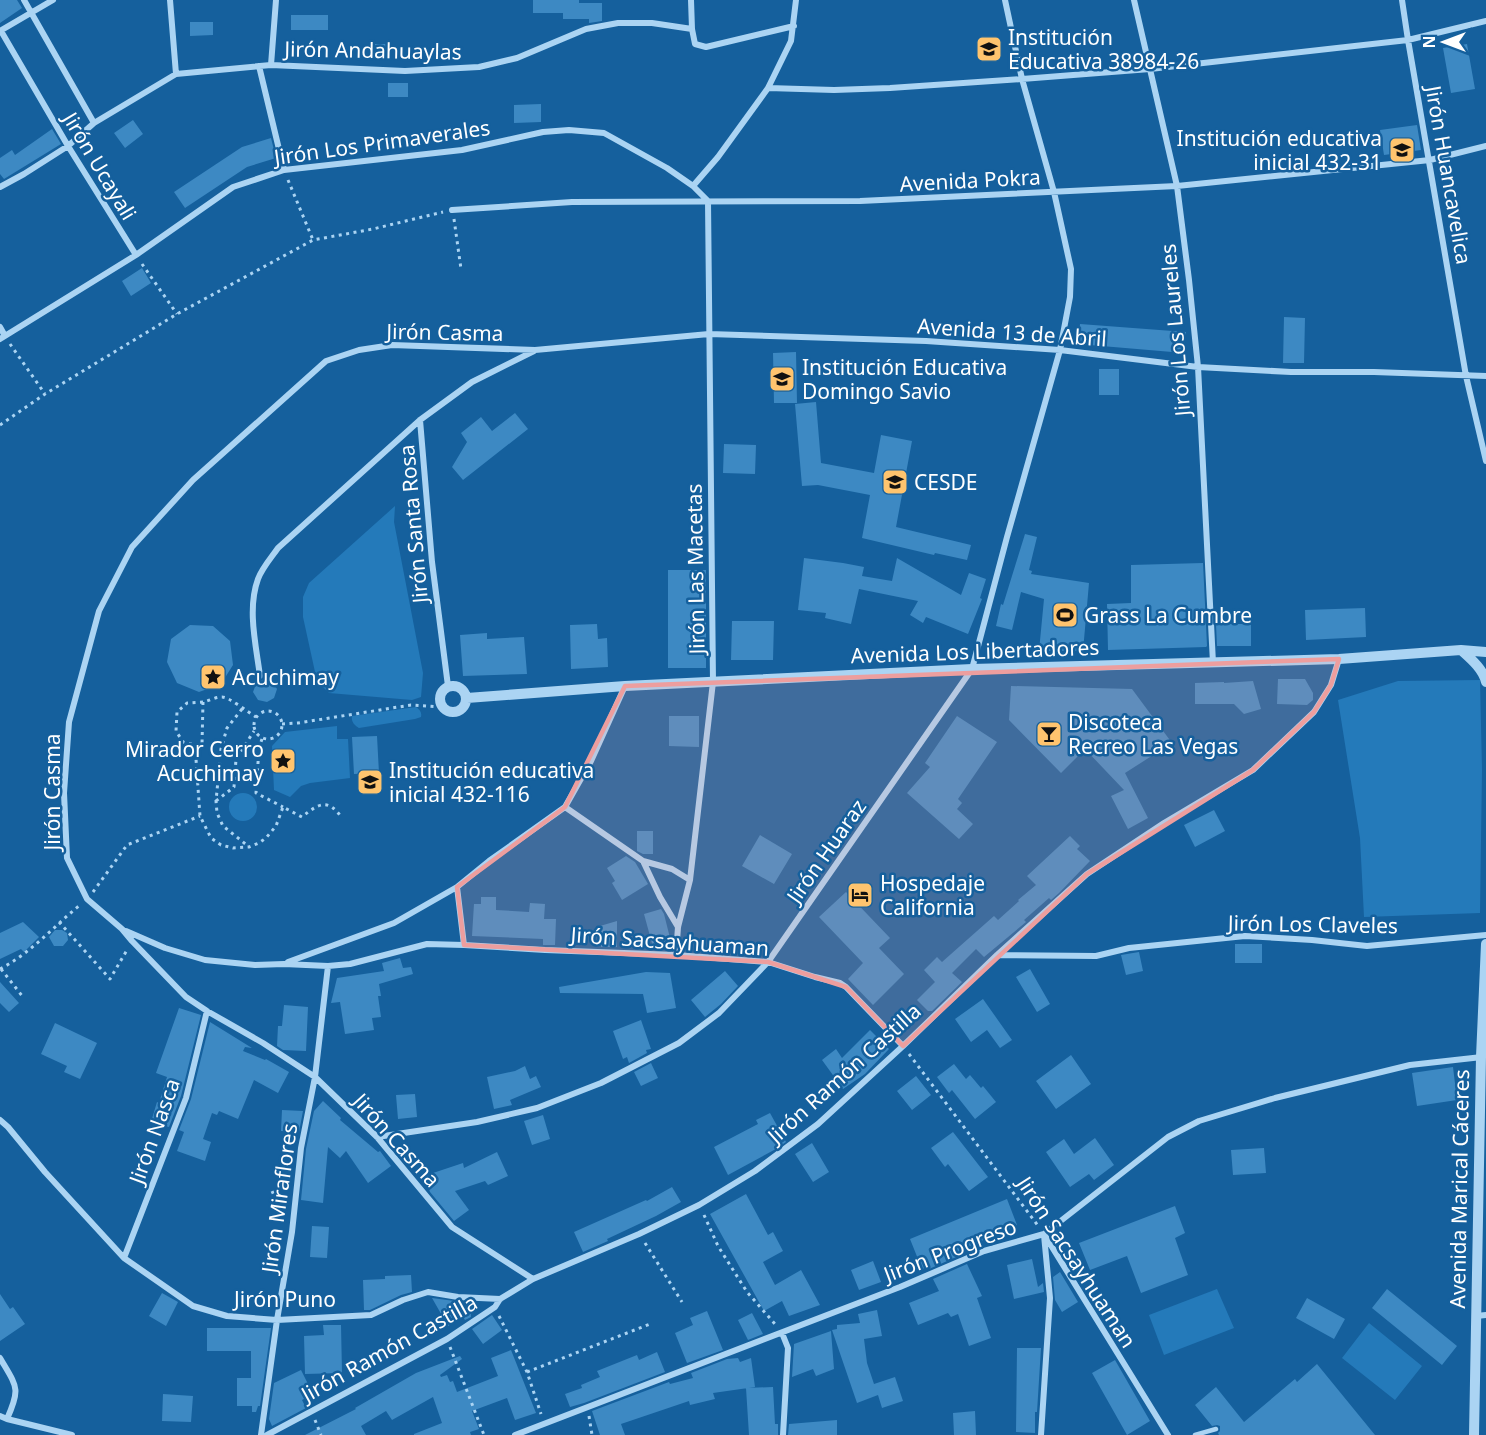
<svg xmlns="http://www.w3.org/2000/svg" width="1486" height="1435" font-family="'Noto Sans',sans-serif">
	<rect width="100%" height="100%" fill="#15609d"/>
	<path fill="#247aba" d="M395,506L394,522L423,673L421,697L412,700L329,693L317,681L303,617V597L309,583Z
		M1480,680L1482,769L1480,913L1364,917L1360,838L1338,700L1398,681Z
		M416,707C420,710 422,712 421,717L415,719L359,728C354,725 351,721 352,716Z
		M337,726V739H348L350,778L310,783L301,786L290,797L274,790L272,746L285,732Z
		M229 807a14 14 0 1 1 28 0a14 14 0 1 1-28 0Z
		M1217,1289L1234,1328L1164,1355L1149,1315Z
		M1369,1323L1422,1366L1395,1400L1342,1358Z"/>
	<path fill="#3d89c3" d="M0,0H17L22,8L0,23Z
		M533,0H579V3H602V21L589,23V19H563V13H533Z
		M291,15H328V30H291Z
		M190,22H213V35L190,36Z
		M371,44H388V57H371Z
		M1467,44L1475,89L1451,93L1443,48Z
		M388,83H408V97H388Z
		M541,104V122L514,123V105Z
		M133,120L143,134L125,148L114,133Z
		M1417,125L1421,150L1384,155L1380,130Z
		M52,129L61,144L4,179L0,174V158L12,150L15,155Z
		M271,138L276,158L247,167L185,208L174,192L242,147Z
		M142,268L151,283L131,296L122,281Z
		M1284,317L1305,318L1304,363H1283Z
		M1080,324L1186,332L1184,353L1078,344Z
		M796,352L797,403H774L773,353Z
		M1099,369H1119V395H1099Z
		M816,402L821,463L874,473L881,435L912,441L896,527L971,545L967,560L935,553L934,555L862,538L870,495L818,485L802,486L795,404Z
		M515,413L528,429L463,480L452,467L467,442L461,433L481,417L492,431Z
		M724,444L756,445L755,474L723,473Z
		M1025,534L1037,537L1029,570L1032,571L1031,574L1089,583L1083,651H1039L1044,599L1021,592L1012,630L996,626L1001,604L1003,605Z
		M804,558L843,563L864,567L862,576L892,581L897,558L961,595L969,573L986,579L980,598L982,599L968,634L926,617L923,623L910,615L918,601L859,589L851,624L825,618L826,613L798,610Z
		M1203,563L1207,646L1206,647L1108,650L1107,604L1131,603V565Z
		M668,570H706V668H668Z
		M1365,608L1366,637L1306,640L1305,610Z
		M732,621H774L773,660H731Z
		M597,624L598,639L607,638L608,667L571,669L570,625Z
		M1216,624H1251V646H1217Z
		M190,625L213,626L230,641L233,665L221,684L199,692L177,683L167,662L171,639Z
		M487,633V639L524,637L527,674L463,676L460,635Z
		M264,679L272,681L277,689L274,698L267,702L258,700L253,692L256,684Z
		M1278,679H1305L1313,693V700L1307,705L1277,704Z
		M1253,681L1261,709L1244,714L1234,704H1195V683L1224,682V683Z
		M1011,686L1132,689L1172,743L1125,773L1148,818L1128,829L1111,796L1124,790L1085,749L1061,773L1009,720Z
		M669,716H699V747L669,746Z
		M957,716L997,742L958,799L962,803L957,809L973,824L959,839L907,793L930,767L925,763Z
		M377,736L379,773L354,774L352,737Z
		M1214,810L1225,831L1195,847L1184,825Z
		M637,831H653V854H643L637,851Z
		M760,835L792,854L774,884L742,866Z
		M1070,836L1080,846L1077,849L1090,861L1059,893L1051,900L1049,898L1024,920L1026,922L984,957L976,949L952,973L962,982L932,1011H928L917,1000L935,982L924,970L937,957L942,962L994,916L998,920L1019,901L1018,900L1036,885L1027,876Z
		M626,856L635,862L648,884L622,900L612,883L615,881L607,868Z
		M846,892L890,938L879,948L904,974L873,1005L848,979L863,963L819,917Z
		M481,897H496V910L529,912L530,903L545,904L544,919H556L555,945H543V939L472,936L474,904H481Z
		M661,909L664,914L671,942L653,947L644,914Z
		M617,921V947H601L600,926Z
		M23,922L39,937L24,952L21,949L0,959V933Z
		M55,930H62L67,933L68,940L63,946H54L49,937Z
		M1235,944H1262V963H1235Z
		M1139,952L1143,971L1126,975L1121,955Z
		M400,958L403,968L411,967L413,974L379,984L381,996H378L381,1017L372,1018L374,1030L345,1034L340,1002L331,1003L337,978L384,971L382,963Z
		M1030,969L1050,1004L1037,1012L1016,977Z
		M725,971L738,986L721,1004L705,1017L691,1000Z
		M646,972L670,973L676,1008L647,1013L643,994L560,993L559,987Z
		M0,982L19,1003L9,1012L0,1003Z
		M983,999L1012,1040L1000,1048L987,1030L971,1042L955,1019Z
		M284,1005L308,1007L306,1051L283,1050L277,1046L278,1026H282Z
		M179,1008L201,1015L181,1096L169,1127L151,1122L157,1102L159,1103L167,1077L156,1073Z
		M641,1020L651,1049L646,1050L647,1053L629,1063L627,1057L623,1059L613,1031Z
		M210,1022L252,1048L245,1047L243,1051L265,1060L266,1059L289,1072L278,1093L254,1080L238,1119L219,1111L217,1115L212,1113L203,1139L211,1142L205,1161L177,1151L184,1132L179,1130L191,1099Z
		M55,1023L97,1043L80,1079L64,1072L67,1066L41,1054Z
		M870,1030L889,1049L865,1074L843,1089L822,1060L836,1049L842,1058Z
		M1071,1055L1091,1084L1056,1109L1036,1081Z
		M651,1063L658,1078L641,1086L634,1072Z
		M954,1064L966,1079L970,1075L981,1088L983,1086L996,1102L975,1119L952,1090L949,1093L937,1077Z
		M525,1066L530,1079L536,1076L541,1087L510,1100L512,1105L494,1109L487,1077L515,1071Z
		M1453,1067L1457,1100L1417,1106L1412,1073Z
		M916,1076L931,1095L912,1110L897,1091Z
		M415,1094L417,1117L398,1119L396,1095Z
		M323,1101L341,1118L340,1120L378,1152L380,1151L391,1166L368,1183L346,1151L340,1158L328,1147L323,1203L301,1200L306,1149L314,1111Z
		M282,1110L303,1111L299,1132L281,1131Z
		M770,1113L786,1142L774,1150L728,1175L714,1147L758,1124L756,1120Z
		M543,1115L550,1139L532,1145L524,1121Z
		M953,1132L988,1177L969,1191L948,1164L945,1167L931,1148Z
		M1095,1138L1114,1165L1094,1180L1089,1174L1070,1187L1046,1152L1064,1139L1074,1154Z
		M812,1143L829,1172L813,1182L795,1154Z
		M1264,1148L1266,1173L1233,1175L1231,1150Z
		M497,1152L508,1176L488,1185L485,1181L455,1191L469,1210L454,1221L430,1192L424,1176L463,1163L464,1168Z
		M672,1187L681,1202L656,1216L607,1239L608,1241L583,1252L574,1232L646,1200L647,1201Z
		M746,1194L768,1235L773,1232L783,1251L763,1262L775,1285L801,1270L820,1305L789,1316L782,1301L764,1311L710,1214Z
		M1007,1199L1017,1225L961,1250L963,1254L929,1269L928,1267L922,1269L910,1239Z
		M1175,1206L1185,1233L1175,1238L1188,1275L1141,1293L1127,1256L1090,1270L1079,1243Z
		M312,1226L329,1227L327,1258L310,1257Z
		M1032,1259L1038,1287L1043,1283L1044,1292L1014,1299L1007,1265Z
		M873,1261L881,1282L859,1290L851,1270Z
		M967,1264L982,1296L977,1298L991,1338L969,1346L958,1314L951,1317L948,1313L918,1325L909,1303L939,1291L933,1279Z
		M1060,1272L1078,1302L1062,1312L1055,1300L1053,1277Z
		M411,1275L412,1292L401,1295L370,1310H364L363,1280L385,1279V1276Z
		M1387,1289L1457,1346L1442,1365L1372,1308Z
		M162,1293L178,1302L166,1326L149,1316Z
		M0,1294L10,1309L13,1307L25,1324L0,1341Z
		M432,1298L470,1303L471,1317L465,1320L463,1317L448,1326Z
		M1307,1298L1345,1319L1334,1339L1296,1318Z
		M877,1310L882,1336L864,1339L867,1363L874,1384L895,1377L903,1401L882,1408L878,1395L857,1403L832,1330L837,1329V1325L860,1323L858,1314Z
		M707,1311L723,1350L687,1363L675,1333L693,1325L690,1318Z
		M752,1313L763,1334L748,1340L738,1320Z
		M492,1315L502,1330L483,1344L472,1329Z
		M323,1325H341L342,1373L305,1374L304,1336L324,1335Z
		M207,1328H271L260,1406H258L256,1412H252V1406H237V1378H251V1351H207Z
		M831,1331L834,1369L816,1376L813,1369L792,1377L794,1344Z
		M1017,1348H1041L1037,1412H1035V1433L1016,1432Z
		M511,1350L536,1413L515,1420L507,1398L472,1411L479,1429L470,1432L471,1435H414V1434L442,1423L433,1397L392,1420L386,1411L361,1426L366,1435H305L356,1409L355,1408L416,1373L460,1356L462,1359L440,1375L441,1377L447,1375L450,1382L453,1381L457,1392L498,1376L491,1358Z
		M657,1352L665,1372L584,1403L570,1407L565,1394L582,1388L581,1385L600,1377L597,1371L637,1355L639,1360Z
		M738,1358L740,1362L751,1358L755,1387L713,1393L715,1399L690,1405L689,1401L621,1424L625,1435H600L592,1411L669,1382L670,1384L693,1378L691,1373L727,1359Z
		M1115,1360L1150,1421L1127,1435L1092,1373Z
		M1317,1364L1375,1435H1219L1218,1433L1220,1431V1426L1217,1425L1212,1426L1195,1405L1216,1387L1244,1422L1295,1379L1297,1382Z
		M301,1370L313,1394L302,1400L306,1408L272,1426L269,1419L274,1383Z
		M773,1387L775,1424H778V1435H749L746,1388Z
		M163,1394L193,1396L191,1422L162,1421Z
		M975,1411L976,1435H954L953,1413Z
		M837,1420V1435H788L789,1424Z"/>
	<g fill="none" stroke-linecap="round" stroke-linejoin="round">
		<path stroke="#abd4f3" stroke-width="3" stroke-dasharray="3 4.5" stroke-linecap="butt" d="M288,180L313,240
			M454,219L461,269
			M142,264L177,314
			M10,344L45,394
			M0,425L45,394L177,314L313,240L373,229L443,212
			M203,702L187,703L177,712L176,731L183,742L195,745L202,744L203,702C209,701 215,697 222,697C229,697 248,712 256,717
			M242,709L227,728L221,749L216,801L217,813L223,826L248,846
			M254 725a14 14 0 1 1 28 0a14 14 0 1 1-28 0Z
			M282,724L298,723L411,705L442,707
			M262,739L259,748L256,793L283,807
			M195,745L200,816L211,838L221,845L233,848L249,847L259,843L266,838L276,826L283,807L302,817C319,803 328,798 342,818
			M216,801L234,787L236,759L254,731
			M93,892L127,845L200,816
			M59,922L110,979L127,950
			M0,969C31,953 53,927 80,905
			M1,969L23,997
			M909,1054L1039,1227
			M272,1191L283,1215
			M704,1215L718,1246L747,1292L775,1324
			M645,1243L682,1302
			M499,1316L527,1372L541,1414
			M450,1347L484,1435
			M527,1372L650,1324
			M589,1416L592,1435
			M315,1420L321,1435"/>
		<path stroke="#abd4f3" stroke-width="4.5" d="M1195,1435L1216,1429"/>
		<path stroke="#abd4f3" stroke-width="6" d="M24,0L94,123
			M170,0L176,74
			M691,0L692,29
			M1134,0L1177,186L1189,280L1198,367L1213,663
			M1402,0L1408,40L1466,376L1486,461
			M0,31L53,0
			M1,31L68,146L136,255
			M271,65L276,0
			M259,66L284,170
			M768,88L834,90L890,88L1022,79L1150,69L1408,40L1486,21
			M693,186L718,157L768,88L791,41L796,0
			M0,187L24,174L68,146L94,123L176,74L271,65L405,71L479,67L517,58L586,29L618,23H652L692,29L695,44L706,47L794,26
			M452,210L572,202L860,201L1177,186L1430,160L1486,146
			M0,327L5,336
			M0,339L136,255L233,187L284,170L462,150L543,132L569,130L604,133L667,168L693,186L708,201L713,682L690,880L678,927L676,955
			M420,420L432,562L448,686
			M260,676C256,645 247,609 258,579C262,568 271,558 278,548L420,420L472,382L534,351
			M565,807L643,861L672,869L690,880
			M643,861L660,897L678,927
			M126,931L165,948L205,960L255,965L284,964L328,966L350,964L427,944L464,945L545,950L676,955L768,962L815,977L840,983L846,987L903,1046
			M464,945L457,887L489,861L565,807L591,761L625,686
			M997,955L1096,956L1129,948L1245,936L1312,940L1367,946L1486,935
			M288,962L394,923L457,887
			M0,1120L8,1127L45,1172L124,1258L193,1306L227,1316L277,1320L371,1315L403,1300L428,1292L458,1297L500,1299
			M377,1137L477,1122L537,1108L601,1083L679,1043L719,1013L768,962L972,669L1007,537L1060,350L1070,297L1071,269L1054,192L1022,79L1005,0
			M1044,1234L1168,1435
			M124,1258L186,1098L207,1011
			M533,1279L452,1227L377,1137L315,1077L263,1043L207,1011L186,997L132,941L122,929L87,899L67,858L64,793L69,722L99,611L132,547L193,480L326,361L359,350L392,345L535,350L709,334L926,341L1060,350L1198,367L1291,372H1374L1486,376
			M1476,1316L1486,1315
			M782,1333L788,1348L783,1435
			M0,1358C17,1387 21,1388 7,1419
			M0,1416L7,1419L72,1435
			M261,1435L277,1320L292,1232L301,1148L315,1077L328,966
			M267,1435L447,1339L495,1307L500,1299L533,1279L639,1234L699,1205L755,1171L818,1124L903,1046L997,955L1087,874L1164,823L1253,770L1314,712L1331,685L1339,659
			M515,1435L900,1287L984,1251L1044,1234L1168,1137L1199,1121L1275,1098L1410,1065L1482,1057
			M1041,1435L1050,1298L1044,1235"/>
		<path stroke="#abd4f3" stroke-width="10" d="M1461,650C1471,659 1483,669 1486,682
			M440 699a13 13 0 1 1 26 0a13 13 0 1 1-26 0Z
			M467,698L625,686L972,669L1339,659L1461,650L1486,652
			M1474,1435L1481,1057L1486,944"/>
	</g>
	<path fill="#ed9e9e" fill-opacity="0.2" stroke="#ed9e9e" stroke-width="4.5" stroke-linejoin="round" d="M1339,659L1331,685L1314,712L1253,770L1087,874L903,1046L846,987L768,962L464,945L457,887L565,807L625,686Z"/>
	<defs>
		<g id="school-square" transform="scale(1.35)"><rect x="-9" y="-9" width="18" height="18" rx="4" fill="#ffc46e" stroke="#15609d"/><path d="M0-5L7-2L0 1L-7-2ZM-4 1L0 2.5L4 1V4Q0 6-4 4Z" fill="#111"/></g>
		<g id="stadium-square" transform="scale(1.35)"><rect x="-9" y="-9" width="18" height="18" rx="4" fill="#ffc46e" stroke="#15609d"/><path d="M0-5a6.5 5 0 1 0 0 10a6.5 5 0 1 0 0-10ZM-3.5-1.8h7v3.6h-7Z" fill="#111"/></g>
		<g id="sight-square" transform="scale(1.35)"><rect x="-9" y="-9" width="18" height="18" rx="4" fill="#ffc46e" stroke="#15609d"/><path d="M0-6L1.8-2.2L6-1.7L2.9 1.2L3.7 5.4L0 3.3L-3.7 5.4L-2.9 1.2L-6-1.7L-1.8-2.2Z" fill="#111"/></g>
		<g id="bar-square" transform="scale(1.35)"><rect x="-9" y="-9" width="18" height="18" rx="4" fill="#ffc46e" stroke="#15609d"/><path d="M-6-5H6L.8 .8V4.5H3.5V6h-7V4.5H-.8V.8Z" fill="#111"/></g>
		<g id="hotel-square" transform="scale(1.35)"><rect x="-9" y="-9" width="18" height="18" rx="4" fill="#ffc46e" stroke="#15609d"/><path d="M-6-4.5h1.5V1H6V5H4.5V3h-9V5H-6ZM-4 0a1.8 1.8 0 1 1 3.6 0ZM.5 0V-2.5h3Q6-2.5 6 0Z" fill="#111"/></g>
	</defs>
	<g fill-rule="evenodd">
		<use href="#school-square" x="989" y="49"/>
		<use href="#school-square" x="1402" y="150"/>
		<use href="#school-square" x="782" y="379"/>
		<use href="#school-square" x="895" y="482"/>
		<use href="#stadium-square" x="1065" y="615"/>
		<use href="#sight-square" x="213" y="677"/>
		<use href="#bar-square" x="1049" y="734"/>
		<use href="#sight-square" x="283" y="761"/>
		<use href="#school-square" x="370" y="782"/>
		<use href="#hotel-square" x="860" y="895"/>
	</g>
	<g text-anchor="middle" dominant-baseline="central" stroke-width="5" stroke-linejoin="round" paint-order="stroke">
		<g font-size="21" fill="#fff" stroke="#15609d" text-anchor="start">
			<text x="1008" y="37">Institución<tspan x="1008" dy="24">Educativa 38984-26</tspan></text>
			<text x="1382" y="138" text-anchor="end">Institución educativa<tspan x="1382" dy="24">inicial 432-31</tspan></text>
			<text x="802" y="367">Institución Educativa<tspan x="802" dy="24">Domingo Savio</tspan></text>
			<text x="914" y="482">CESDE</text>
			<text x="1084" y="615">Grass La Cumbre</text>
			<text x="232" y="677">Acuchimay</text>
			<text x="1068" y="722">Discoteca<tspan x="1068" dy="24">Recreo Las Vegas</tspan></text>
			<text x="264" y="749" text-anchor="end">Mirador Cerro<tspan x="264" dy="24">Acuchimay</tspan></text>
			<text x="389" y="770">Institución educativa<tspan x="389" dy="24">inicial 432-116</tspan></text>
			<text x="880" y="883">Hospedaje<tspan x="880" dy="24">California</tspan></text>
		</g>
		<g font-size="21" fill="#fff" stroke="#15609d">
			<text transform="translate(373 50) rotate(1)">Jirón Andahuaylas</text>
			<text transform="translate(382 142) rotate(-8)">Jirón Los Primaverales</text>
			<text transform="translate(100 166) rotate(59)">Jirón Ucayali</text>
			<text transform="translate(1449 175) rotate(80)">Jirón Huancavelica</text>
			<text transform="translate(970 180) rotate(-3)">Avenida Pokra</text>
			<text transform="translate(1175 330) rotate(-95)">Jirón Los Laureles</text>
			<text transform="translate(445 332) rotate(1)">Jirón Casma</text>
			<text transform="translate(1012 332) rotate(4)">Avenida 13 de Abril</text>
			<text transform="translate(413 524) rotate(-95)">Jirón Santa Rosa</text>
			<text transform="translate(695 569) rotate(-91)">Jirón Las Macetas</text>
			<text transform="translate(975 651) rotate(-2)">Avenida Los Libertadores</text>
			<text transform="translate(52 792) rotate(-90)">Jirón Casma</text>
			<text transform="translate(826 851) rotate(-55)">Jirón Huaraz</text>
			<text transform="translate(1313 924) rotate(1)">Jirón Los Claveles</text>
			<text transform="translate(670 941) rotate(4)">Jirón Sacsayhuaman</text>
			<text transform="translate(844 1073) rotate(-42)">Jirón Ramón Castilla</text>
			<text transform="translate(154 1131) rotate(-70)">Jirón Nasca</text>
			<text transform="translate(397 1140) rotate(48)">Jirón Casma</text>
			<text transform="translate(1459 1189) rotate(-89)">Avenida Marical Cáceres</text>
			<text transform="translate(279 1198) rotate(-82)">Jirón Miraflores</text>
			<text transform="translate(950 1250) rotate(-21)">Jirón Progreso</text>
			<text transform="translate(1077 1262) rotate(57)">Jirón Sacsayhuaman</text>
			<text x="285" y="1299">Jirón Puno</text>
			<text transform="translate(389 1348) rotate(-29)">Jirón Ramón Castilla</text>
		</g>
	</g>
	<g transform="translate(1444 42) rotate(270)" stroke="#15609d" stroke-width="4.5" paint-order="stroke">
	<path d="M0-4.5L10 22L0 15L-10 22Z" fill="#ffffff"/>
	<text y="-9" font-size="16" font-weight="bold" text-anchor="middle" fill="#ffffff">N</text>
	</g>
</svg>
